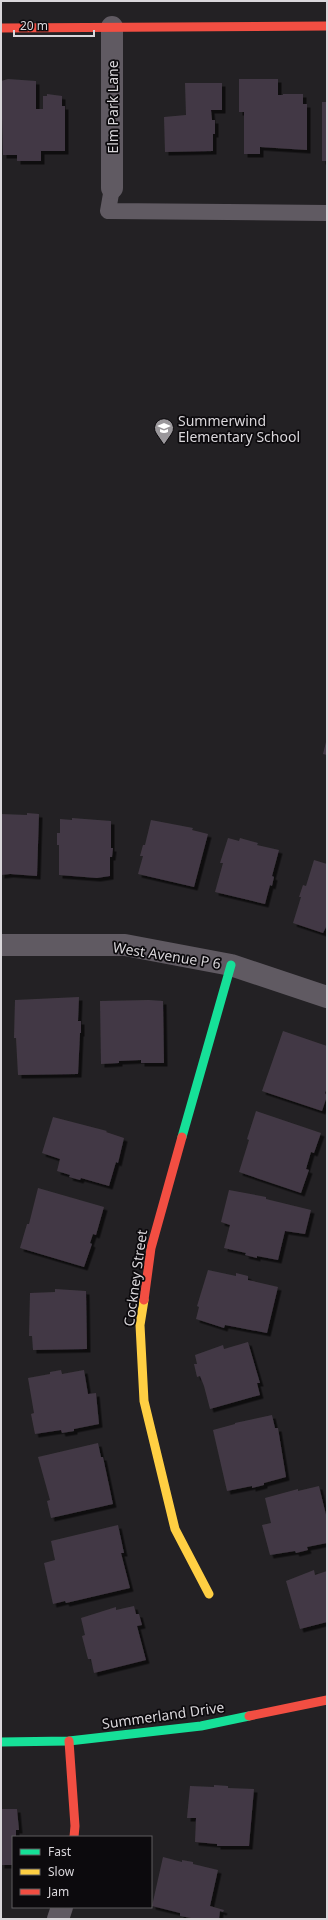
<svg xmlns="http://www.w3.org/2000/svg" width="328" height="1920" font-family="'Noto Sans',sans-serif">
	<defs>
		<filter id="shadow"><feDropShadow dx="3.5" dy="3.5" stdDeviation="0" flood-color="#0009"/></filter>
	</defs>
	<rect width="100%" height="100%" fill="#232124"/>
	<path fill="#423944" filter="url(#shadow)" d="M8,79L36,81V109H43V96H47V94L62,96V106H65V151H41V161H17V155H3L1,81Z
		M239,79H278V95H283V94H303V104H307V150L260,147V154H244V112H239Z
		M185,83H222V110H211L212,120H215V134H213V151L165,152L164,117L186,115Z
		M322,102H327V161H322Z
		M326,742H327V755L323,754Z
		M27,813L39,814L37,876L10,874L1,875V814L27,815Z
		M72,818L111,821V848H113L112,857H110V876L97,878L59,875V845H57V833H60V819L72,820Z
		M151,820L193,828L192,830L208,834L194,887L138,874L143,856H140L143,845H145Z
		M228,838L239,841L240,838L258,843L257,845L279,850L272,876L274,877L272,886L270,885L265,904L215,892L223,863H220Z
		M314,860L327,864V925L323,933L293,923L301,897H299L303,885L306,886Z
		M79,997L78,1021H81V1033H80L78,1074L18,1075L16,1038H14L15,1000Z
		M149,1000L163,1001L164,1063H141V1060L119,1061V1063L101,1064L100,1001Z
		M283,1031L327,1046V1088L325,1093L327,1096L322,1111L262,1091Z
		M256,1111L321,1133L314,1153L311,1152L306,1169L309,1170L301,1193L239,1172L249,1140L247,1139Z
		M53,1117L107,1131L106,1132L124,1138L118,1163L116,1162L109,1186L81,1178L80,1180L69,1177L70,1175L57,1171L60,1159L42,1153Z
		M38,1188L104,1207L96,1235L93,1234L90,1243L92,1244L84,1267L20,1248L27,1224H29Z
		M229,1190L266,1197V1199L311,1210L305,1234L285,1231L278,1260L257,1256V1258L245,1255L246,1253L224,1248L230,1225L221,1222Z
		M208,1270L236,1276V1273L248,1276V1280L278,1287L267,1333L225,1325L224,1328L196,1319L199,1307L197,1306Z
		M55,1289L86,1291L87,1349L33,1350L32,1336H29L30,1293L55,1292Z
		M248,1342L260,1383H257L260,1395L210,1409L204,1386L200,1376L197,1377L194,1364H197L195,1355L223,1345L224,1349Z
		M61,1370L62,1374L84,1370L88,1394L96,1393L99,1424L74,1429V1431L62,1433L61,1430L35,1434L31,1414L34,1413L28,1378L50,1374V1372Z
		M272,1415L275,1428H278L286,1477L264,1483V1485L252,1488V1486L227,1491L213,1430L235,1424V1423Z
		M98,1443L101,1457H103L113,1504L51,1518L47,1501L50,1500L38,1457Z
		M319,1486L327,1519V1543L307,1547L308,1550L296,1553L295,1551L270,1555L262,1525L271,1523L265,1498L298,1489V1491Z
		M118,1525L124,1553H121L130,1588L66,1603L65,1601L53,1604L44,1563L55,1560L51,1541Z
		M314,1570L315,1575L327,1571V1622L300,1629L286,1581Z
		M134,1606L136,1614H139L142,1625L137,1626L146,1660L94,1673L91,1659H88L82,1636L85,1635L81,1618L116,1607V1610Z
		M214,1785L228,1786V1788L254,1789L249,1846H217V1844L195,1842L196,1818H187L190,1786L214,1787Z
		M1,1809H17L19,1830H16V1837H13V1865H1Z
		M163,1857L182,1862V1860L193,1862V1864L218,1870L210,1906L224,1910L223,1912L220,1911L219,1919L191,1918L180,1916V1913L152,1906Z"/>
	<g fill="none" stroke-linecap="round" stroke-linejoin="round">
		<path stroke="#605a62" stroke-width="16" d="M112,188L108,211L327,213"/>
		<path stroke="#605a62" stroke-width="22" d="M112,27V188
			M1,945H125L231,965L327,997
			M58,1919L62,1907"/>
		<path stroke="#16e098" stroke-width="9" d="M182,1137L231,965
			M1,1742L69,1741L201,1726L249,1716"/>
		<path stroke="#ffcf43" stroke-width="9" d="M144,1300L140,1325L144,1401L175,1529L209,1594"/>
		<path stroke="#f24e42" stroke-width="9" d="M1,28L327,26
			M144,1300L151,1248L182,1137
			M249,1716L327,1700
			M69,1741L75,1826L74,1837"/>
	</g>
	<defs>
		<g id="school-pin" transform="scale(1)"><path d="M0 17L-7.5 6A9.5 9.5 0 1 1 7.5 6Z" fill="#9a979b" stroke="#0c0a0d"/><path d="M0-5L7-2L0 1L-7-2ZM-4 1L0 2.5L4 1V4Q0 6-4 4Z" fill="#fff"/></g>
	</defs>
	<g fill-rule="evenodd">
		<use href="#school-pin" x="164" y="428"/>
	</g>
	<g text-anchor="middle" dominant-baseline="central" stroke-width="3.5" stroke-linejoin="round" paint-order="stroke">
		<g font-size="14" fill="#dad7db" stroke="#0c0a0d">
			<text transform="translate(112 107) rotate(-90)">Elm Park Lane</text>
			<text transform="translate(167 955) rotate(9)">West Avenue P 6</text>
			<text transform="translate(135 1278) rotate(-82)">Cockney Street</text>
			<text transform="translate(163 1715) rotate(-8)">Summerland Drive</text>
		</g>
		<g font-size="14" fill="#dad7db" stroke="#0c0a0d" text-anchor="start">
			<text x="178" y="420">Summerwind<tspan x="178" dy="16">Elementary School</tspan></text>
		</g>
	</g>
	<rect width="328" height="1920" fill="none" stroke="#dad7db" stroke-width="4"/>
	<rect x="12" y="1836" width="140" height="72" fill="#0c0a0d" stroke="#5e5c5f"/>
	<rect x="20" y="1849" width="20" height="6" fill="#16e098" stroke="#5e5c5f"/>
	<text x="48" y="1856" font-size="12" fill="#dad7db">Fast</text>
	<rect x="20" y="1869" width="20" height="6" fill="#ffcf43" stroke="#5e5c5f"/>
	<text x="48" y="1876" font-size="12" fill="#dad7db">Slow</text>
	<rect x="20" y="1889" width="20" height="6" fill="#f24e42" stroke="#5e5c5f"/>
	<text x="48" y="1896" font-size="12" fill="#dad7db">Jam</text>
	<path d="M14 30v6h80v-6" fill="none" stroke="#dad7db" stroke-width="2"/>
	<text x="20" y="30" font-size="12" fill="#dad7db" stroke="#0c0a0d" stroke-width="3" paint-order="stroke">20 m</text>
</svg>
